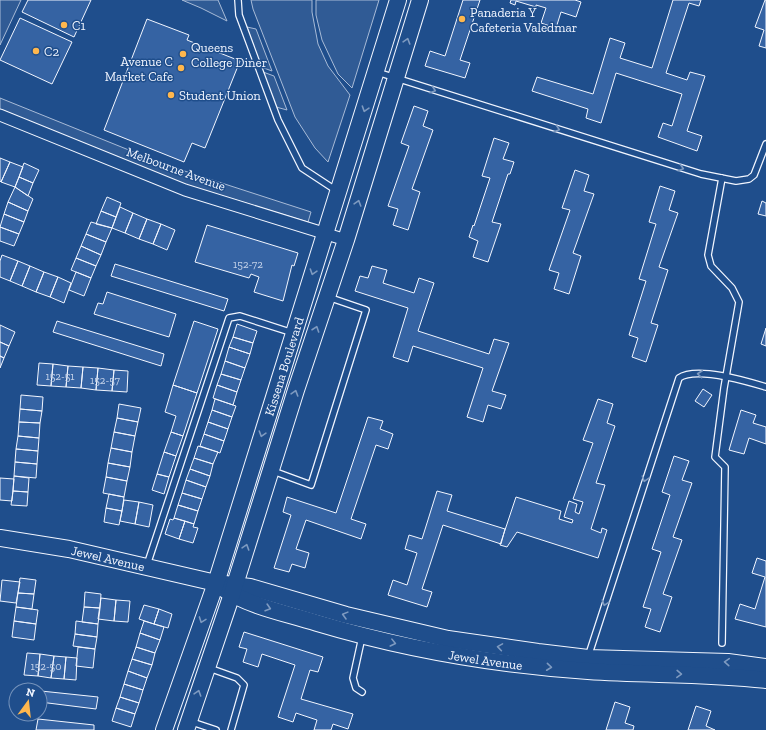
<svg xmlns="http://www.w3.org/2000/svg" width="766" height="730" font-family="'Zilla Slab',serif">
	<rect width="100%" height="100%" fill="#1f4e8c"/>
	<path fill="#305b95" stroke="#a8bbd7" d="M0,0H21L0,45Z
		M182,0H218L227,21L201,8Z
		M251,0H312V12L318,44L328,66L350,95L328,162L315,148L295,117L253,9Z
		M316,0H379L352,88L338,74L322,40L316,15Z
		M247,27L256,29L272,71L261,67Z
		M263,72L274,76L287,110L276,107Z
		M0,98L166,165L311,212L308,222L173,181L0,109Z"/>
	<path fill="#3563a3" stroke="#f2f6ff" d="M28,0H91L74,37L22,12Z
		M463,0H480L460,60L470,63L465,78L425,66L430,51L445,56Z
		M511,0H575L581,2L576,17L561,12L556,28L541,23L546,8L536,5V7L516,1L515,5L510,3Z
		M673,0H701L699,6L689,3L666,73L687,80L690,72L705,76L687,131L702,136L697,151L658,137L663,123L672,126L682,94L616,73L601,123L586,118L588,109L532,91L537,77L593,94L610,38L625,43L620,58L652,68Z
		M765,0H766V48L759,46L764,30L755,27Z
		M20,18L72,42L52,84L0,60Z
		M147,19L189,35L187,40L240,61L205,148L192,143L184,162L104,130Z
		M414,106L428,111L423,126L433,130L412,189L420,192L408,230L393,225L398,209L388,206L409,146L401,143Z
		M494,138L509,143L503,159L514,162L510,174H508L492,222L501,224L488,262L473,257L478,241L469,237L473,225L474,226L490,178L482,176Z
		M0,158L10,162L1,182L0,181Z
		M10,162L23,167L15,187L1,182Z
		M24,163L39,170L33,183L19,177Z
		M575,170L589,175L584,191L594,194L573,253L581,256L569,294L554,289L559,273L549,270L570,210L562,208Z
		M19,177L33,183L28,196L15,187Z
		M660,186L675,191L669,210L678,213L659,267L668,270L651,323L658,325L646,362L632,357L638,338L629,335L646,281L639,279L656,224L649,222Z
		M15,187L33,199L28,211L8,202Z
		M107,197L121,203L116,217L101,211Z
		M762,201L766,203V216L758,214Z
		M8,202L28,211L24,222L4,214Z
		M120,207L133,213L125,233L112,228Z
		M101,211L116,217L112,228L96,224Z
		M133,213L147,219L139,239L125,233Z
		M4,214L24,222L19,234L0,227Z
		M147,219L161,224L153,244L139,239Z
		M91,222L112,228L106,242L86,234Z
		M161,224L175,230L167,250L153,244Z
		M207,225L298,253L294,266L292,265L283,301L254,292L259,277L251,274L249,278L195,262Z
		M0,227L19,234L14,246L0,241Z
		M86,234L106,242L101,255L81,246Z
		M81,246L101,255L96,266L76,258Z
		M2,255L18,261L10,281L0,277V261Z
		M76,258L96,266L91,278L71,270Z
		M18,261L30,266L22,286L10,281Z
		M115,264L228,299L224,311L111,276Z
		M30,266L44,272L36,292L22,286Z
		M372,266L387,270L383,283L414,293L419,278L434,283L418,331L489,354L494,339L509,343L492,391L506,395L501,409L488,405L483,422L467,417L483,368L413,346L408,362L393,357L408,308L355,291L360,276L368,278Z
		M44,272L58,277L50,297L36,292Z
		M76,272L91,278L84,296L69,290Z
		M58,277L71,283L64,303L50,297Z
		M107,292L176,314L169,337L94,314L98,303L103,304Z
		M57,321L164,354L161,366L53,332Z
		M194,321L218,329L197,393L173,385Z
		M237,324L257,331L253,343L233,337Z
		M0,325L15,332L9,346L0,342Z
		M766,328V346L761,344Z
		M233,337L253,343L250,354L229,347Z
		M0,342L9,346L4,358L0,356Z
		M229,347L250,354L245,368L225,361Z
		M0,356L4,358L0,368Z
		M225,361L245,368L241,380L221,374Z
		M39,363L53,364L51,386L37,385Z
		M53,364L68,366L66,387L51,386Z
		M68,366L83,367L81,388L66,387Z
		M83,367L98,368L96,390L81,388Z
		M98,368L114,370L112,391L96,390Z
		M114,370L128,371L127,392L112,391Z
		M221,374L241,380L237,392L217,385Z
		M173,385L197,393L183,436L171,432L176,416L165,412Z
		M217,385L237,392L233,405L213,398Z
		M703,389L712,395L704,407L695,401Z
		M21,395L43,397L42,411L20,409Z
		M215,399L236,406L232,417L212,410Z
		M598,399L613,404L607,423L615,426L596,483L605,485L591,529L601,533L602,528L607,530L598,558L517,532L507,547L500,545L516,497L561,511L559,519L572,523L573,520L564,517L569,501L577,504L575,512L579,514L583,502L573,499L593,443L583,440Z
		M119,404L141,408L138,422L117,418Z
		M20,409L42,411L40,423L19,422Z
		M212,410L232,417L228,429L208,422Z
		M741,410L756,415L753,423L766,427V444L749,438L744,454L729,450Z
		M368,417L383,421L380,429L393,434L388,449L376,445L351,519L366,524L361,539L306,520L296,549L309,553L305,568L292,564L289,572L274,568L291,515L283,512L287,497L336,513Z
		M117,418L138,422L135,436L114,432Z
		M19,422L40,423L39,438L18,436Z
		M208,422L228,429L224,441L204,434Z
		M114,432L135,436L132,452L111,448Z
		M171,432L183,436L176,456L164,452Z
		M204,434L224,441L220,453L200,446Z
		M18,436L39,438L38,451L16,449Z
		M198,446L218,452L213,464L194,458Z
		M111,448L132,452L130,467L108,463Z
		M16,449L38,451L37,464L15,462Z
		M164,452L176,456L169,477L157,474Z
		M674,456L689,461L682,480L692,483L673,537L682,540L663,594L672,597L660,632L645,627L651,609L643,607L661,552L652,549L670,495L662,492Z
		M194,458L213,464L210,476L190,469Z
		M15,462L37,464L36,478L14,476Z
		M108,463L130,467L127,481L106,477Z
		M190,469L210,476L206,487L186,480Z
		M157,474L169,477L164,494L152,490Z
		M14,476L29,478L28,492L13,491Z
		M106,477L127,481L124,497L103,493Z
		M0,478L14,479L12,501L0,500Z
		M186,480L206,487L202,499L182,493Z
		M13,491L28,492L27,506L11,505Z
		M437,491L452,495L447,511L505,529L501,544L443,525L422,589L432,592L427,607L388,595L393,580L407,585L417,553L405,549L409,535L422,539Z
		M182,493L202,499L198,511L178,505Z
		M109,494L124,497L122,511L106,508Z
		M124,500L139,502L135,524L120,521Z
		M139,502L153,505L149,527L135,524Z
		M178,505L198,511L194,524L174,518Z
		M106,508L122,511L119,525L104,522Z
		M174,518L185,521L179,539L165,534L170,519L173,520Z
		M185,521L194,524L193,527L198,528L193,543L179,539Z
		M757,558L766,561V627L735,619L740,604L755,609L765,577L752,573Z
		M20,578L36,580L34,594L18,593Z
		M2,580L20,582L16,603L0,601Z
		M85,592L101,594L100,608L84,607Z
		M18,593L34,594L32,609L16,607Z
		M101,598L116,600L114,621L98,619Z
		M116,600L130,601L128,622L114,621Z
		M144,605L159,609L154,624L139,619Z
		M16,607L38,610L36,624L14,621Z
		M84,607L100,608L98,624L82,622Z
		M159,609L172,614L168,628L154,624Z
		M14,621L36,624L34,640L12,637Z
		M76,621L98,624L97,637L75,634Z
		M144,621L164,627L160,640L140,633Z
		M244,632L323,657L318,672L310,670L301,699L353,714L348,729L333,724L331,730H314L317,720L296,713L293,722L278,717L295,665L262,654L258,667L243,662L247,649L239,647Z
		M140,633L160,640L155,653L136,647Z
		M75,634L97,637L95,649L73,646Z
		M78,647L95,649L93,668L76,666Z
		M136,647L155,653L152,665L132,659Z
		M27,653L40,654L38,676L24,675Z
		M40,654L54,656L51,678L38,676Z
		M54,656L66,657L64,679L51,678Z
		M66,657L77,658L76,680L64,679Z
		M132,659L152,665L147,678L128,671Z
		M128,671L147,678L143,690L124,684Z
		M124,684L143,690L139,703L120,697Z
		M41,691L98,697L96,709L40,702Z
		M120,697L139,703L135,714L116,708Z
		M615,702L630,707L625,723L634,726L633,730H606Z
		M696,706L711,711L706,726L715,730H688Z
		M116,708L135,714L131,727L112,721Z
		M38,719L94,725V730H36Z"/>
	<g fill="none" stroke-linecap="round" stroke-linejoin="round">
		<g stroke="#f2f6ff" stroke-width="8">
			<path id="lane" d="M238,0L239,15L278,120L302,168L337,191
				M377,72L701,174L736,181L749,179L754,175L766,144
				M273,471L311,485L366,310L328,297
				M147,565L229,318L240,316L293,333
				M722,643L725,467L715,457L724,388L739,302L732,288L711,266L708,255L722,178
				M588,657L679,378C696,366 746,381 766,387
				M209,668L237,678L244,685L231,730
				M362,692L356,688L353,678L362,637
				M189,721L216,730"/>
		</g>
		<g stroke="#f2f6ff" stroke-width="13">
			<path id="street" d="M0,115L185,190L346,240"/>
		</g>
		<g stroke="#f2f6ff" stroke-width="18">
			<g id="secondary">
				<path id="s1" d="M0,538L69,549L216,583L250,587L346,615L448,639L538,652L588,658L728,662L766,667"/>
				<path id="s2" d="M224,589C251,607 286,613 317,623C404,649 497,665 588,671C647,675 707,673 766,680"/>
				<path id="s3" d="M164,730L216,583L398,0"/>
				<path d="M186,730L232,594L296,390L346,240L420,0"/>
			</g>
		</g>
		<use href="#lane" stroke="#1f4e8c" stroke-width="5.5"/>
		<use href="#street" stroke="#1f4e8c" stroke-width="11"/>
		<use href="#secondary" stroke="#1f4e8c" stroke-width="16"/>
	</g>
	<defs><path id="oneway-chevron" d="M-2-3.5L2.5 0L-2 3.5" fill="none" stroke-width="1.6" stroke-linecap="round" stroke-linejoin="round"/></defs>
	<g stroke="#7e9ac0">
		<use href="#oneway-chevron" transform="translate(407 41) rotate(-73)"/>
		<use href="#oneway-chevron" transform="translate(433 90) rotate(18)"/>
		<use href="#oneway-chevron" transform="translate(365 109) rotate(108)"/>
		<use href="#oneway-chevron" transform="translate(557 129) rotate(18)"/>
		<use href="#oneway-chevron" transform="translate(681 168) rotate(16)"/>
		<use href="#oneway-chevron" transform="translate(358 203) rotate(-73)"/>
		<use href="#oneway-chevron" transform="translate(313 272) rotate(108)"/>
		<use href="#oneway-chevron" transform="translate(316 329) rotate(-71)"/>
		<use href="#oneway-chevron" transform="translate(700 374) rotate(-174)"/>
		<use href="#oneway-chevron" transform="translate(295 393) rotate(-73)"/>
		<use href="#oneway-chevron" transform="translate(262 434) rotate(107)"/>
		<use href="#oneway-chevron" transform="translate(645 479) rotate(108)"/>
		<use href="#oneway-chevron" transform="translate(246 547) rotate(-72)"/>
		<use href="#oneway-chevron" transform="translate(605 603) rotate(108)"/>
		<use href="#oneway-chevron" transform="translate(268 608) rotate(17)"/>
		<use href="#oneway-chevron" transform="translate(345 615) rotate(-165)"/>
		<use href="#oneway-chevron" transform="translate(202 620) rotate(110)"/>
		<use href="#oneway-chevron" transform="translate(393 643) rotate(14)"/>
		<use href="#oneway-chevron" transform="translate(500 647) rotate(-171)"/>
		<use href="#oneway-chevron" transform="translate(727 662) rotate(-176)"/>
		<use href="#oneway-chevron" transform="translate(549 667) rotate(6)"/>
		<use href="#oneway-chevron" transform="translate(679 674) rotate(2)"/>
		<use href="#oneway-chevron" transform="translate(198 693) rotate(-72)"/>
	</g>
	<g fill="#ffb74d" stroke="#1f4e8c" stroke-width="1.5">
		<circle cx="462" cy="19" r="4"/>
		<circle cx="64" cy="25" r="4"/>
		<circle cx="36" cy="51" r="4"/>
		<circle cx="183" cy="54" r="4"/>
		<circle cx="181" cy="68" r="4"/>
		<circle cx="171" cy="95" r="4"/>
	</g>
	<g text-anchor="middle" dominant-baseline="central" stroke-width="3" stroke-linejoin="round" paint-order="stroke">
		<g font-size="11" fill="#c3d1e8">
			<text x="248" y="264">152-72</text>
			<text x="60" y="376">152-51</text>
			<text x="105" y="380">152-57</text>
			<text x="46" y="666">152-50</text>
		</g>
		<g font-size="13" fill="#f2f6ff" stroke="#1f4e8c" text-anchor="start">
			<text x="470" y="12">Panaderia Y<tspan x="470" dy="15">Cafeteria Valedmar</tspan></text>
			<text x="72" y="25">C1</text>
			<text x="191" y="47">Queens<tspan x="191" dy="15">College Diner</tspan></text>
			<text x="44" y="51">C2</text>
			<text x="173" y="61" text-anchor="end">Avenue C<tspan x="173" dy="15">Market Cafe</tspan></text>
			<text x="179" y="95">Student Union</text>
		</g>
		<g font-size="13" fill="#f2f6ff" stroke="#1f4e8c">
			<text transform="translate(176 169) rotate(20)">Melbourne Avenue</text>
			<text stroke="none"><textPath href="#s3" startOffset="383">Kissena Boulevard</textPath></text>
			<text stroke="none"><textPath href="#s1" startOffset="110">Jewel Avenue</textPath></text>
			<text stroke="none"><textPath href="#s2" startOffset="272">Jewel Avenue</textPath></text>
		</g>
	</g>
	<g transform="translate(28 702) rotate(15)"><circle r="19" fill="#1f4e8c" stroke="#7391ba"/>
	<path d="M0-3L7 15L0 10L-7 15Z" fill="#ffb74d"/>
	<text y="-6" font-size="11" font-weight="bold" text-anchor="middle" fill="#f2f6ff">N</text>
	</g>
</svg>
